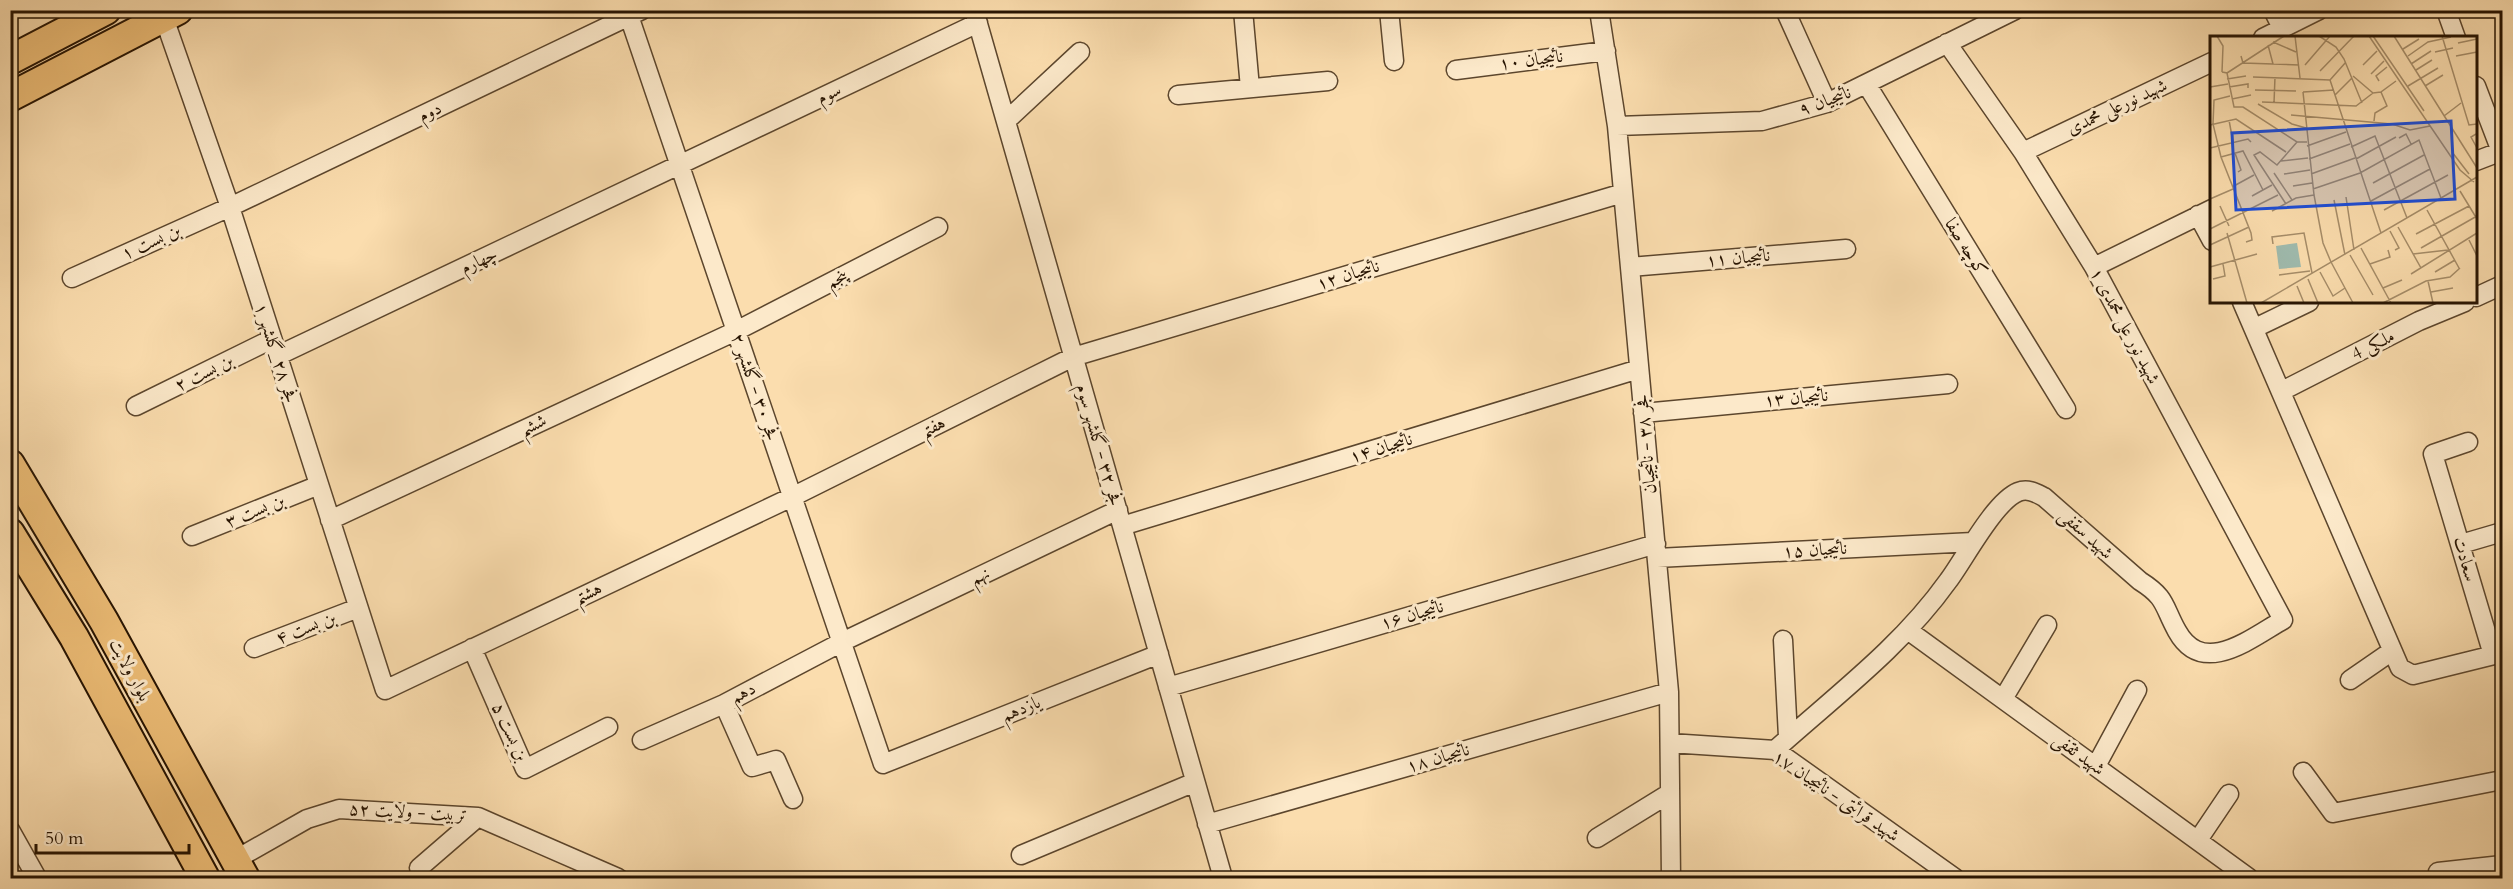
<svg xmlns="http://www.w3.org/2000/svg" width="2513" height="889" font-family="Cardo,Amiri,serif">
	<rect width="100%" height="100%" fill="#fbddae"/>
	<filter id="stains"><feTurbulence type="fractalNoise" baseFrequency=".00333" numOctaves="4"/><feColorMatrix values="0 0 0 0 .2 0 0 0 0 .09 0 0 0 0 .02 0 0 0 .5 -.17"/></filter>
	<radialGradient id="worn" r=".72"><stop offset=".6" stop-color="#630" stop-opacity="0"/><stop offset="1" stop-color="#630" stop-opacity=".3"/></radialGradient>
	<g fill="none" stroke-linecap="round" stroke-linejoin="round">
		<g stroke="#5c462d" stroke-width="21">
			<path id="minor" d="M627,10L883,764L1159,654
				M974,10L1223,878
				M1243,10L1250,88
				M1389,10L1394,61
				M1599,10L1617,126L1669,692L1671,878
				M1785,10L1827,103
				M2273,10L2282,28
				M2446,10L2456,38
				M164,18L230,207L385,690L792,497L1073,357L1623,193
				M2263,38L2319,10
				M1456,70L1606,51
				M1867,85L2066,409
				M2476,86L2502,154
				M1178,95L1328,81
				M1006,121L1080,52
				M1617,126L1762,121L1827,103L2015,10
				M2023,152L2212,62
				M2476,161L2502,151
				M2198,215L2212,241
				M1630,267L1846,249
				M2094,267L2212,209
				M72,278L230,207L642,10
				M2476,297L2502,285
				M2242,302L2400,668L2413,675L2502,653
				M2255,328L2309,302
				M277,356L978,23
				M2282,391L2419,321L2465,302
				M136,406L272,339
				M1643,413L1948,384
				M2468,442L2433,454L2493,655
				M330,520L736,331L938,227
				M1122,526L1639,369
				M192,536L319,485
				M2461,544L2502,532
				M1657,558L1973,542
				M1909,631L2249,878
				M1783,640L1788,737
				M254,648L358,608
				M472,648L525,769L608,727
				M2350,680L2392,651
				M1168,687L1656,544
				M2003,699L2047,625
				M724,704L752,767L776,760L793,799
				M642,740L724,704L842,642L1118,510
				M1670,743L1775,750L1955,878
				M1775,750C1835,696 1901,647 1948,581C1964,560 1994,502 2018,492C2028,488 2036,493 2044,497L2140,581C2167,598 2163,606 2177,631C2203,678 2251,638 2283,620L2094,267L2023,152L1947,43
				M2096,766L2137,690
				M2303,772L2333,813L2502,780
				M1207,824L1669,692
				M10,830L37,878
				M1597,838L1670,793
				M2198,840L2229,794
				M1021,855L1195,782
				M233,861L307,819L339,809L478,817L618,878
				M419,868L478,817
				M2438,872L2502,865"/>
		</g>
		<g stroke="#271402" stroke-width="32">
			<path id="primary" d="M10,60L106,10
				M10,97L178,10
				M10,464L104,621L245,878
				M10,533L74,637L205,878"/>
		</g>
		<use href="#minor" stroke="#fce9ca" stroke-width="18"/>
		<use href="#primary" stroke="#eebe77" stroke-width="28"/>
	</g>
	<g text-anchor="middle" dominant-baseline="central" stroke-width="6" stroke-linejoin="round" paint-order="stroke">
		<g font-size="18" fill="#271402" stroke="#fce9ca">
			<text transform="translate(1531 60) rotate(-7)">نائیجیان ۱۰</text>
			<text transform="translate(829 94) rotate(-26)">سوم</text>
			<text transform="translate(1825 101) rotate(-20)">نائیجیان ۹</text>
			<text transform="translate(2117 107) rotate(-25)">شهید نورعلی محمدی</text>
			<text transform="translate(430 112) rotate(-25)">دوم</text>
			<text transform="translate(151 242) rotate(-24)">بن بست ۱</text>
			<text transform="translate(1966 247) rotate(58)">کوچه صفا</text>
			<text transform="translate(1738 258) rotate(-5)">نائیجیان ۱۱</text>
			<text transform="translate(479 261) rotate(-25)">چهارم</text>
			<text transform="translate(1348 275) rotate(-17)">نائیجیان ۱۲</text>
			<text transform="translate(837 279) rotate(-27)">پنجم</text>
			<text transform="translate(2125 326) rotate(62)">شهید نور علی محمدی ۱</text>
			<text transform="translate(2373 345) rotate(-27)">ملکی 4</text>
			<text transform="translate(276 353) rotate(72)">فجر ۲۸_گلشهر ۱</text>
			<text transform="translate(204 373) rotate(-26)">بن بست ۲</text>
			<text transform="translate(755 387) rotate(71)">فجر ۳۰ - گلشهر ۲</text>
			<text transform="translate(1796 398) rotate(-5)">نائیجیان ۱۳</text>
			<text transform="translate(533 425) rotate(-25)">ششم</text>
			<text transform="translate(933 427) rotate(-26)">هفتم</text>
			<text transform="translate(1646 444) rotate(-95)">فجر ۳۸ - نائیجیان</text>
			<text transform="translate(1099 445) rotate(74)">فجر ۳۲ - گلشهر سوم</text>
			<text transform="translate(1381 448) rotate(-17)">نائیجیان ۱۴</text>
			<text transform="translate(255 511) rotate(-22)">بن بست ۳</text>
			<text transform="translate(2086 534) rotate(42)">شهید سقفی</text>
			<text transform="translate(1815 550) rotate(-3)">نائیجیان ۱۵</text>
			<text transform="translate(2465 559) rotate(74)">سعادت</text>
			<text transform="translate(980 576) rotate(-25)">نهم</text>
			<text transform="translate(588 593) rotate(-25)">هشتم</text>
			<text transform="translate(1412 615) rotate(-16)">نائیجیان ۱۶</text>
			<text transform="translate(306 628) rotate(-21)">بن بست ۴</text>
			<text transform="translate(130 670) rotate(62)">بلوار ولایت</text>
			<text transform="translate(743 693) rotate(-28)">دهم</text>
			<text transform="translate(1021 709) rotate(-22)">یازدهم</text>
			<text transform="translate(510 732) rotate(65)">بن بست ۵</text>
			<text transform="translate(2079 754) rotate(36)">شهید ثقفی</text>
			<text transform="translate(1438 758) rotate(-16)">نائیجیان ۱۸</text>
			<text transform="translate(1836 796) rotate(34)">شهید قرائتی - نائیجیان ۱۷</text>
			<text transform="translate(408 812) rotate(3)">تربیت - ولایت ۵۲</text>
		</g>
	</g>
	<g transform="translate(2210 36)">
		<rect width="267" height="267" fill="#fbddae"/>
		<path d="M87,207L91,231L69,233L66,210Z" fill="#9fbbae"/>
		<path fill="none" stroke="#a68d69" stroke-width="1.5" d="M7,0L13,10L12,36M85,0L90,42M109,0L126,11L134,23L152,67M159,0L250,134L264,146M163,0L214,75M184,0L267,132M232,0L259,89L267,88M63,6L86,16M248,7L267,3M58,9L63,28M193,13L209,3M225,16L243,12M31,20L33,27L89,29M198,20L218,6L241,1M246,20L267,16M201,28L221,15M95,29L120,0M153,29L167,15M206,34L222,24M110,35L144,0M12,36L17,37L24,71H33L87,106H97M17,37L74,0M161,38L174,25M143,40L163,57L171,56M43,41L120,44M17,43L36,40M120,44L171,197M120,44L136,26M169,45L166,40L177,31M198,50L228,32M215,50L233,39M0,51L18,48M19,51L38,48V52M45,54L86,55M93,56L104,159L113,207L121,226M93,56L124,54M125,59L142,42M20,60L4,64L3,88L11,121L41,197L42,204L36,206M22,63L41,59M52,66L146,70L163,57M64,67L65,41M48,68L82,88L96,92M81,79L182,88L200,94L220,90M234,80L251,67M19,84L23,106M164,85L165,77L177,70L171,56L186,45M0,89L26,83L76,116M266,98L261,101L267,112M189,102L196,98L201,108M97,110L136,96M141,111L165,100L197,182M0,112L38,103L41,106M242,116L259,138M25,117L31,134L28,136M11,121L33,115L53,154M99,123L140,108M146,123L186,101M71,125L98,122M64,137L82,164M74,138L100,134M101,138L145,122M163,147L214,119M83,150L102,147M22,151L44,139M103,153L150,137L209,104L231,162M250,155L267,183M42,160L62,149M136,161L144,214M0,163L23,153M124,164L135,219M161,165L220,133M76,168L44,119L50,116L67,129L87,106M10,170L19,190M174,174L238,139M217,174L249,232M62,175L86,162L104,159M188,191L211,232M0,193L68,159M180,195L189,212L185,214M17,197L37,267M206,198L259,170M259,204L267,220V236M63,208L62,201L94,197L102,237M0,209L39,191M151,212L181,267M211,212L267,180M203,218L238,214M140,219L163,259M121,226L143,267M160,228L180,221L178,214M0,231L47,218M110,236L123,260L135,252M225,236L245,224M201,238L267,197M69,239L100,235M3,243L15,240L13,228M98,243L108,267M218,245L223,267M87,250L94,267M173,252L192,244M221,256L243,252M51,267L267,141M173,267L216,245L240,241L250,232"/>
		<path fill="#1d4ed8" fill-opacity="0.15" stroke="#1d4ed8" stroke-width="3" d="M241,85L245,163L26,174L22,97Z"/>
		<rect width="267" height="267" fill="none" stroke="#271402" stroke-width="3"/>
	</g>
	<rect width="2513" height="889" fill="none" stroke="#fbddae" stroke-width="36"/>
	<rect x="12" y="12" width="2489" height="865" fill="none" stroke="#271402" stroke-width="3"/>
	<rect x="18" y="18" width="2477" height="853" fill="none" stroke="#271402" stroke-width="1.5"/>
	<path d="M36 844v9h153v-9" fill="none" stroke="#271402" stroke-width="3"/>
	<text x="45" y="844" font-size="18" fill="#271402" stroke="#fce9ca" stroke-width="4.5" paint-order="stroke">50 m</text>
	<rect width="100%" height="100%" filter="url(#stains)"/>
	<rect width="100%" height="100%" fill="url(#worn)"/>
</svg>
